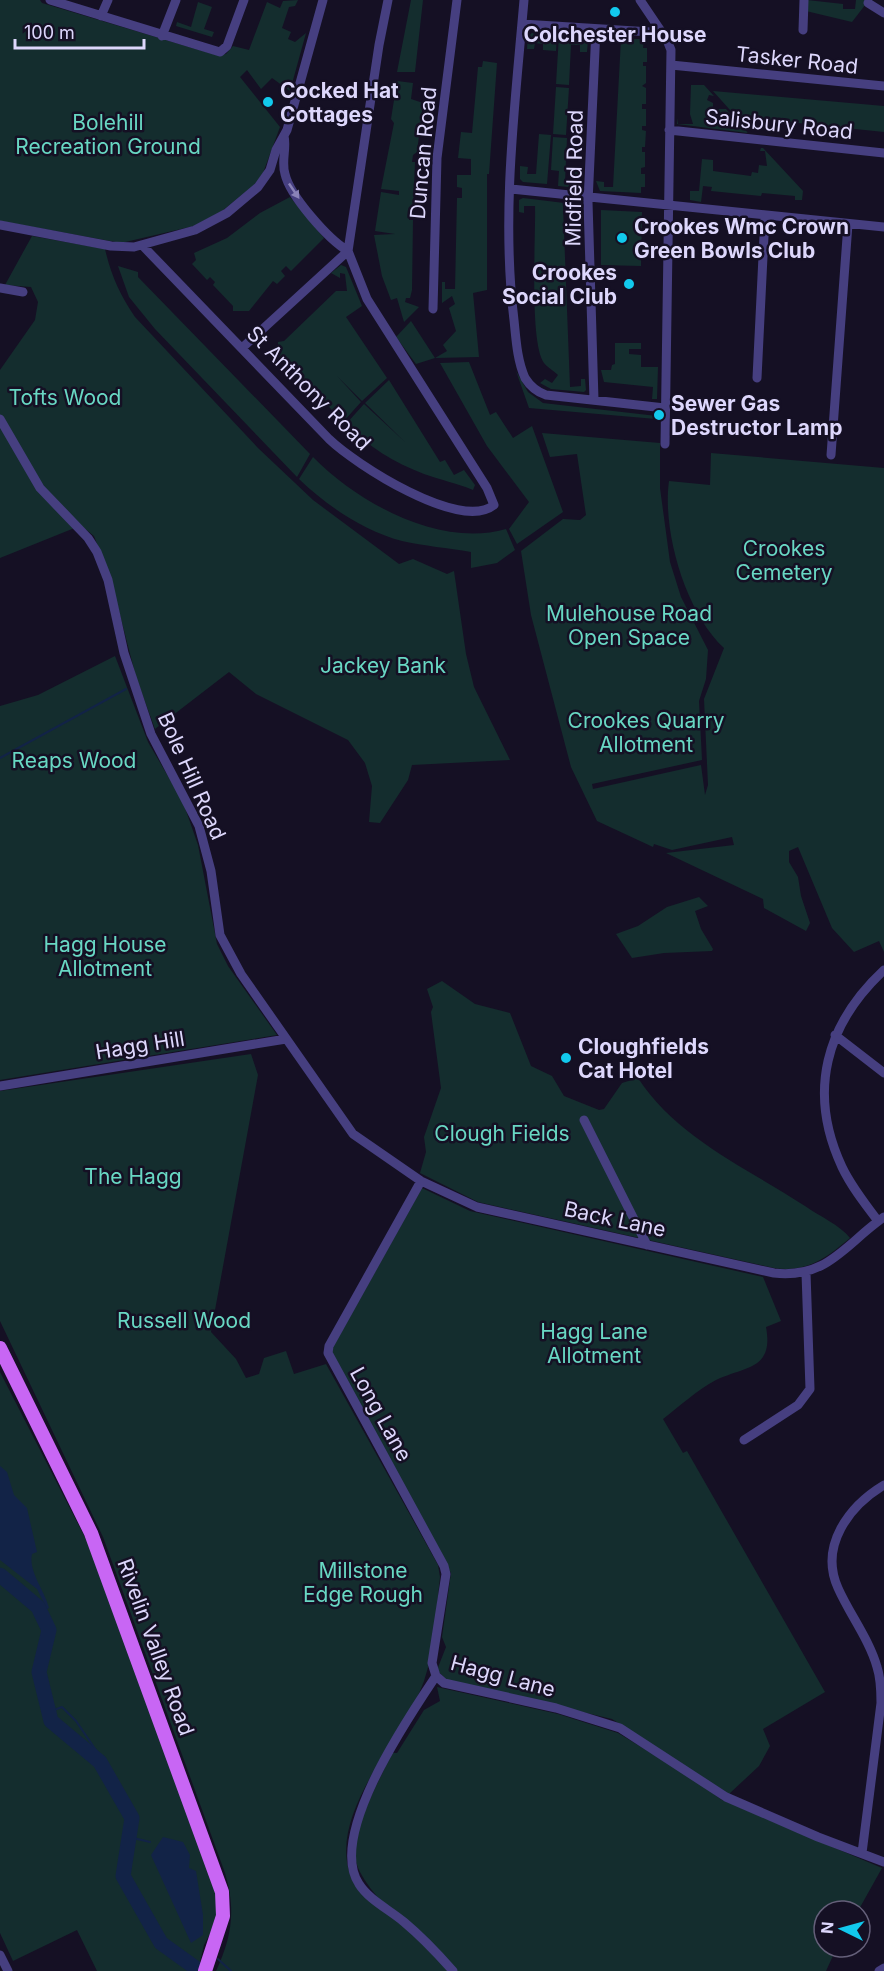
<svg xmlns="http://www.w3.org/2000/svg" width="884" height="1971" font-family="Inter,sans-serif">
	<rect width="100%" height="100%" fill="#151024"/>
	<path fill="#142d2e" d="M0,0H40L42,3L216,55L226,54L233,46L249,50L267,2L280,8L283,1L298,0L295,6L289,7L282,28L291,32L288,39L295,42L306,33L290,91L272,78L261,89L247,70L240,77L280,127L263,173L254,185L222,211L194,226L121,243L0,221Z
		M411,0H423L415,72H397Z
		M807,0L843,4V9H855L856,0H869L852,22L806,11Z
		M198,2L212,7L204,29L214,32L212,37L176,26L177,22L191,27Z
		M532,33L557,35L556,51L543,50V44L535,43L534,49H527L528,36Z
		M559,35L585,36L588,40L587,52H580V45H571L569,85L556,84Z
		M621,39H644L643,48H647V62H643V66H646V83L642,86L646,88V104H642V109H646V126H642V130L646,131L645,147H642V152H645V167L641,168V174H645V187H641V193L600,191L596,181L604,182V187H613Z
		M483,61L497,63L489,174H487V290L473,293L479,357L435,358L416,364L396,337L411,321L435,358L447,351L443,345L456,331L449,308L455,304L452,296L442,303V282H445V289H455L457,198H462V188L457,187V175H471V159L458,158L461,132L472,133L478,67H482Z
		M397,81L413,83L411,99L423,103L417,152L413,155L412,162H415L413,213H409V220H413L412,290L410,298H406L405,302L419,307L404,322L397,298L391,300L382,276L374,235L395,234L375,231L381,192L399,195V191L381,189L394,123L391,119Z
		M691,85H704L714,96L709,95L707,100L713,103V109H726L748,133L677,124V118L678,124H693L690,114Z
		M556,87L569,88L566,135L553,134Z
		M713,91L884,106V132L749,118L747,129Z
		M539,134L551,135L547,184L523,182L520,179V166L528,167L527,174H536Z
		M553,137L567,138L565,182L574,183L575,171H582L579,188L558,186L559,171L551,170Z
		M761,148H763L803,191L802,200H795V196L762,193L761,196L711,191L712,187L703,186L701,202L690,200V191H699L702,159L713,160V171L751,176L752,172L758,173L759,165L767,166L765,151H760Z
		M290,197L324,238L291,271L286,266L281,271L285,276L277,284L273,281L249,311H233V306L213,285L215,282L210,277L207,280L192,264L196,260L194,253L227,238L260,213Z
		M523,198L581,205V213L575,214V205L563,206L570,387L581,386V379H585L586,390L584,392L551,389L540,383L545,379L552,383L558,375C554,371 547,367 544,363C529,342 536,235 535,206H524V213L519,212V200Z
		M601,210L642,212L641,266L601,265Z
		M32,236L105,249C111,275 120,295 135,317L258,448L313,500L399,564L413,559L447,574L454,571L466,654L474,687L510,760L412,765L408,780L380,823L369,822L372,786L365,763L348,740L256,694L229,672L155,729L136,677L111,580L94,536L63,511L77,527L0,558V370L35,320L38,302L31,287L5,285Z
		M341,265L346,267L362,306L346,317L387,378L362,401L337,376L361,402L343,422L306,382L278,358V342L284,341L336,291H347L345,274L340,273V278L331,273Z
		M118,266L138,272V277L310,454L297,477L155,329L129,297Z
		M615,343H641V349H629V354L641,355V367H658L657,399H652L653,387L604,382L601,370H611L612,365L615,364Z
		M469,362L490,415L496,412L513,438L532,426L563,512L517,544L509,529L529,502L487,446L440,363Z
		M516,371L528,392L543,403L657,416L656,419L529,408Z
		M389,380L440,462L445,460L454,475L464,470L475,485L473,490C457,483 440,480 424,474C395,463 367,446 346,424L364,404L405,442L365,403Z
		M542,433L660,443V488L670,562L681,597L708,650L706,679L699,701L702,760L592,784L593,789L701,765L705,795L708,785L704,699L724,648C686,613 662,532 669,481L710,485L711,453L884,468V952L879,941L854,952L832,928L798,847L789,851V862L798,877L801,896L810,923L806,931L764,908L763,899L666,853L734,845L732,837L672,850L654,844L653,847L597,821L571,767L531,615L521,551L563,519L580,520L586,515L577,454L550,457Z
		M313,457C358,503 440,548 506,529L515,550L497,563L471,568V552C448,548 424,546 402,541C364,531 327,506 299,479Z
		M115,656L148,742L183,802L198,845L217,944L228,966L277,1035L0,1080V706L38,695Z
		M699,897L708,906L695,911L701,929L713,949L712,951L664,953L632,958L616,934L638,926L667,907Z
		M442,981L475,1004L510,1013L531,1066L552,1076L564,1096L599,1110L604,1109L622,1083L638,1078C677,1138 747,1168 805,1206C819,1216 840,1225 850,1238C826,1258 807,1273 774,1268L478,1202L420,1173L426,1152L424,1137L441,1088L431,1012L433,1007L427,989Z
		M251,1054L258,1075L211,1332L236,1359L246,1378L259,1374L264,1358L286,1351L294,1374L326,1364L438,1565L440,1577C436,1611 435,1649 424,1681C403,1740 319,1821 355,1885C363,1899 385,1909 397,1920C415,1936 432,1954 450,1971H216C232,1936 236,1910 225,1873L103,1537L0,1321V1091Z
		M422,1188L470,1211L763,1277L781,1321L766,1327C774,1370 745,1366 716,1380C697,1390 680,1406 663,1419L683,1453L687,1451L825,1692L763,1729L770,1746L759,1766L729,1794L612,1719L447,1680L437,1670L446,1647L442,1637L451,1573L332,1355V1349Z
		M0,1372L95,1557L206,1865L216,1895V1922L204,1945L199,1966L163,1940L126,1875L136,1818L106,1764L55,1718L44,1675L52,1636L51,1627L39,1605L0,1570Z
		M0,1580L36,1608L45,1632L35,1671L48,1722L99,1765L130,1818L120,1876L158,1944L196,1971H97L77,1930L13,1961L0,1933Z
		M437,1687L558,1714L618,1733L684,1773L722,1800L882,1868L858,1911H824V1947H837L826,1971H457C431,1947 352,1887 355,1852C357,1818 378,1784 392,1753H397L424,1710L440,1701Z"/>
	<path fill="#122347" d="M0,1466L7,1472L14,1495L27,1508L37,1552L32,1554C28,1571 45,1591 49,1608L47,1609L37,1589L0,1560Z
		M163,1837L183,1842L190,1855L189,1868L196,1871L203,1915V1935L191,1943L151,1855Z"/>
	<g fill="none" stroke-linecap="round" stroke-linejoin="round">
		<path stroke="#122347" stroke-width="2" d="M0,758L126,689
			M49,1712L62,1707L76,1721L102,1759L101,1764
			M129,1837L150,1842
			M218,1959L231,1971"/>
		<path stroke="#122347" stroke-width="15" d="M0,1575L38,1607L49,1630L39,1672L51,1721L100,1762L132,1818L123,1876L161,1943L200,1971"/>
		<path stroke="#463f80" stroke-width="9" d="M50,0L220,52L227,46L244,0
			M524,0C515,105 501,215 514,320C516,339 517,360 525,378C530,386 537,392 546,395L665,408
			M640,0L667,40L671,50L665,444
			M868,3L884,13
			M101,16L108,0
			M522,24L651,32L659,28
			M803,30L804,0
			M162,36L176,0
			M671,65L884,86
			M669,130L884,153
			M511,189L884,227
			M0,225L111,246L134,247L195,230L227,213L258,187L270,170L276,150L287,130L323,0
			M142,245L329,439C355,464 460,532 494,505L487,488L367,299L348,251L379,45L388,0
			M0,288L23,292
			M433,309L437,158L457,0
			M242,348L348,251C328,239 290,196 285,174C281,161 287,148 284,136
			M757,378L765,216
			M594,400L588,202L596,29
			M0,419L40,488L88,538L97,552L108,580L124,653L151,734L199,826L211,871L220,935L241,974L353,1134L421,1181L477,1207L774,1273C828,1279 845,1244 884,1217
			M831,455L848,224
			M835,1035L884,1073
			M0,1086L286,1039
			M584,1120L647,1245
			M421,1181L329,1346L328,1353L444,1566L446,1574L432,1663L436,1676
			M878,1221C865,1204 851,1186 842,1167C807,1092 826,1024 884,970
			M744,1440L798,1405L810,1389L806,1273
			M436,1676L444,1683L556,1708L620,1728L726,1797L818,1837L884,1862
			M436,1676C408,1718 327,1836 359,1884C369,1900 390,1910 404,1922C422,1937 438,1954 453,1971
			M862,1853L881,1703C881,1691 881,1679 877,1667C869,1639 850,1615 838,1588C819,1546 849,1506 884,1485
			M0,1955L8,1971
			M879,1971L884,1968"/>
		<path stroke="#c866f4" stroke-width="14" d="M0,1348L91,1533L222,1892L223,1916L205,1971"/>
	</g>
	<defs><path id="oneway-solid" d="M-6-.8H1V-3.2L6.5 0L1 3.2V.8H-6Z" transform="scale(1.5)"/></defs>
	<use fill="#8a83b8" href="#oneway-solid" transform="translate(294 191) rotate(56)"/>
	<g fill="#12c9ed" stroke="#151024" stroke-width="2">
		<circle cx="615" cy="12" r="6"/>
		<circle cx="268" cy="102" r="6"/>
		<circle cx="622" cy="238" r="6"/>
		<circle cx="629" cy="284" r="6"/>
		<circle cx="659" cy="415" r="6"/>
		<circle cx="566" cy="1058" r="6"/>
	</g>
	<g text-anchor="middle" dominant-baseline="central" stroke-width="5" stroke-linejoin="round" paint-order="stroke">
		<g font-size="21" font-weight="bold" fill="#ddd7fc" stroke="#151024" text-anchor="start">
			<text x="615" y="34" text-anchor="middle">Colchester House</text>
			<text x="280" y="90">Cocked Hat<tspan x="280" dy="24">Cottages</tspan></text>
			<text x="634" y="226">Crookes Wmc Crown<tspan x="634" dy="24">Green Bowls Club</tspan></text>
			<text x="617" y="272" text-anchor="end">Crookes<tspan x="617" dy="24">Social Club</tspan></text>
			<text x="671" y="403">Sewer Gas<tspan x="671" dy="24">Destructor Lamp</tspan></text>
			<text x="578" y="1046">Cloughfields<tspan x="578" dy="24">Cat Hotel</tspan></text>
		</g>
		<g font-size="21" fill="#ddd7fc" stroke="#151024">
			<text transform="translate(797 60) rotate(6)">Tasker Road</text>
			<text transform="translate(779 124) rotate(6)">Salisbury Road</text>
			<text transform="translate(423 153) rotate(-85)">Duncan Road</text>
			<text transform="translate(574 178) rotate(-89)">Midfield Road</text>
			<text transform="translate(309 388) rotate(45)">St Anthony Road</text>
			<text transform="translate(192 776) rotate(66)">Bole Hill Road</text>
			<text transform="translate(140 1045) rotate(-9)">Hagg Hill</text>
			<text transform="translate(615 1219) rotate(12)">Back Lane</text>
			<text transform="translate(381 1414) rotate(61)">Long Lane</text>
			<text transform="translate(156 1647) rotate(70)">Rivelin Valley Road</text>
			<text transform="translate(503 1676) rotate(15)">Hagg Lane</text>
		</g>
		<g font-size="21" fill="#68d7c3" stroke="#151024">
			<text x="108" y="122">Bolehill<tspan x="108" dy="24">Recreation Ground</tspan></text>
			<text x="65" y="397">Tofts Wood</text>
			<text x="784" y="548">Crookes<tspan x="784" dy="24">Cemetery</tspan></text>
			<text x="629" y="613">Mulehouse Road<tspan x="629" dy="24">Open Space</tspan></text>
			<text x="383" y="665">Jackey Bank</text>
			<text x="646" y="720">Crookes Quarry<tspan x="646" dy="24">Allotment</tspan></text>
			<text x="74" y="760">Reaps Wood</text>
			<text x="105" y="944">Hagg House<tspan x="105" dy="24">Allotment</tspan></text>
			<text x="502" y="1133">Clough Fields</text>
			<text x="133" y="1176">The Hagg</text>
			<text x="184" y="1320">Russell Wood</text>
			<text x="594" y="1331">Hagg Lane<tspan x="594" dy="24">Allotment</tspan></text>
			<text x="363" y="1570">Millstone<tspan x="363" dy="24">Edge Rough</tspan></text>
		</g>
	</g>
	<g transform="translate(842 1929) rotate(275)"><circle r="28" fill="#151024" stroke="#65607a" stroke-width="1.5"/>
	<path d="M0-4.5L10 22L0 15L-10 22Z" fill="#12c9ed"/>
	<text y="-9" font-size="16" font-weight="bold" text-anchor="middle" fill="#ddd7fc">N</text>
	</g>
	<path d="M15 39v9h129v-9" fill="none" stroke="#ddd7fc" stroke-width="3"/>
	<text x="24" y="39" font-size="18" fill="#ddd7fc" stroke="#151024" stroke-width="4.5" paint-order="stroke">100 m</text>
</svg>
